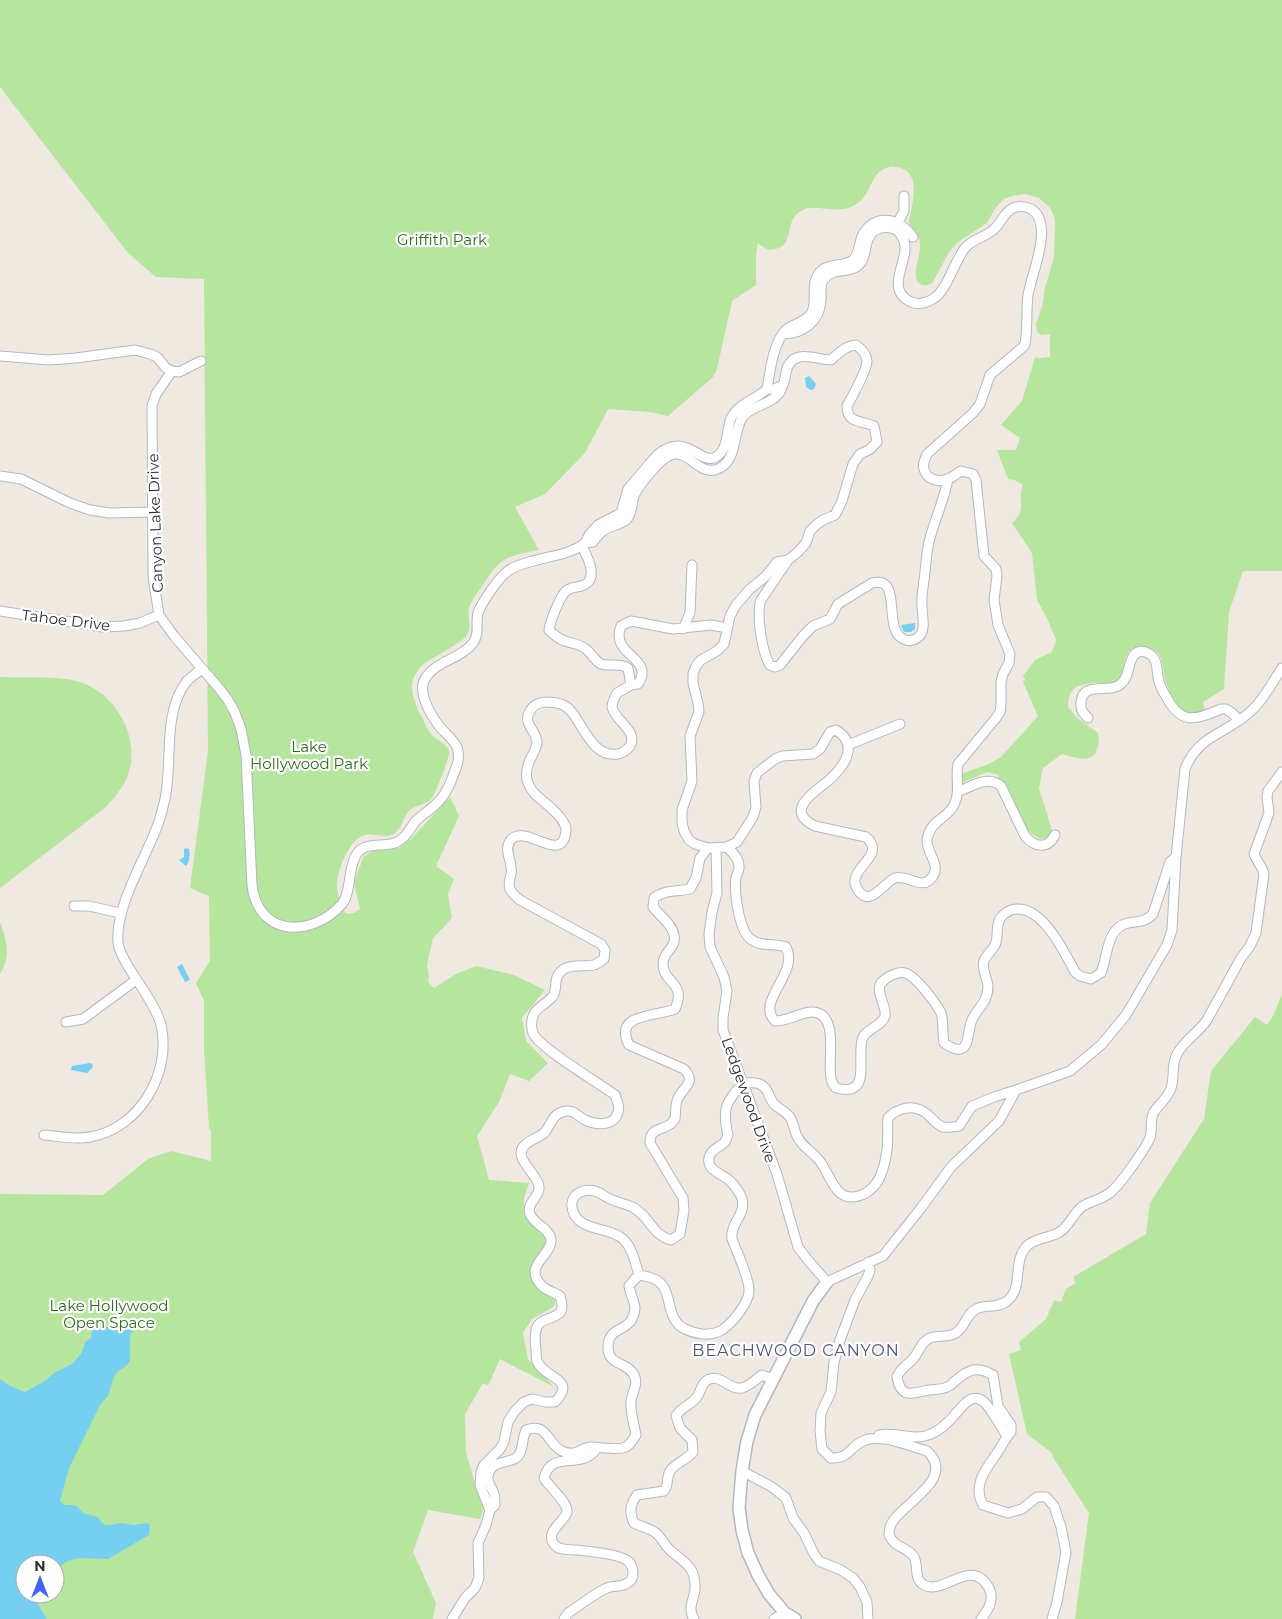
<svg xmlns="http://www.w3.org/2000/svg" width="1282" height="1619" font-family="Montserrat,sans-serif">
	<rect width="100%" height="100%" fill="#efe9e1"/>
	<path fill="#b6e59e" fill-rule="evenodd" d="M0,0H1282V571H1243L1229,612L1224,689L1203,702L1205,712C1202,713 1197,715 1194,715C1179,715 1168,691 1165,679C1162,665 1164,649 1145,647C1118,644 1129,673 1117,681C1111,685 1101,683 1095,683C1077,684 1068,688 1068,707L1076,717L1098,733C1099,739 1099,744 1097,749C1093,765 1074,757 1062,754L1043,768L1039,788L1052,830L1051,835C1043,843 1034,837 1027,829L1003,782L998,779L999,775L987,772L963,782L961,774L989,764L1001,757L1038,716L1023,682L1025,679L1023,676L1035,660L1052,652L1056,640L1047,618L1037,600L1032,553L1012,523C1028,510 1017,501 1023,485L1015,480L1008,479L997,450H1016L1020,438L1001,425L1022,401L1035,357L1039,358L1050,357V334L1041,335L1037,332L1036,324L1042,307L1045,288L1054,257L1055,224L1054,216L1050,208L1039,198L1025,194L1012,196L1004,199L996,207L987,223L958,242L949,252L933,282C929,285 926,286 922,285C908,280 922,255 920,243C919,234 912,229 909,222C912,204 923,170 896,167C889,166 883,169 878,173C868,185 869,198 853,206C833,216 813,200 798,213C785,223 794,246 775,249C768,251 763,248 758,243L756,254V285L732,301L717,369L713,377L668,416L650,412L608,409L585,453L545,494L515,507L539,550C503,557 501,557 481,588C476,594 471,601 469,608C467,617 472,628 467,635C462,643 434,657 425,663C406,679 411,694 420,714C424,720 426,728 431,734C437,741 448,743 449,752C450,756 435,795 432,798C427,805 415,805 409,811C402,819 402,831 391,835C382,838 372,832 362,836C347,843 336,874 337,889C338,898 343,906 346,914L354,913L360,909L354,882L364,856L373,851L399,848L411,839L450,797L459,816L436,866L454,879L448,894L452,918L433,938L427,965L429,976L428,982L434,988L456,974L476,966L514,975L545,990L522,1018L526,1041L548,1063L529,1081L510,1074L499,1102L477,1136L489,1180L529,1183L524,1198V1215C531,1224 546,1233 548,1243L532,1272L556,1301L553,1307L532,1319L523,1333L528,1359L554,1387L500,1359L488,1386L483,1383L465,1414L466,1452L475,1484L485,1505L480,1519L428,1510L413,1552L436,1603L433,1619H0V1194L103,1195L148,1159L171,1151L211,1161V1130L209,1128L204,1050V1001L196,983L210,961L209,896L190,888L208,751L204,279L156,277L128,253L0,87ZM25,1564H55V1594H25Z
		M0,677C24,678 59,675 80,682C119,695 144,744 125,782C120,791 113,799 106,807L0,888Z
		M0,922C7,941 11,956 0,974Z
		M1282,994V1619H1075L1089,1513L1054,1459L1052,1453L1027,1434L1009,1354L1021,1350L1019,1342L1046,1319L1054,1300L1061,1302L1066,1289L1076,1283L1073,1277L1146,1234L1150,1203L1204,1119L1211,1071L1255,1017L1267,1025L1273,1016Z"/>
	<path fill="#75cff0" d="M809,376L816,384L814,389L811,390L806,387L805,378Z
		M915,623V629L911,632H904L901,625Z
		M186,848L189,849C190,855 190,861 186,866L179,860L184,857V849Z
		M182,964L190,980L185,982L177,967Z
		M90,1063L92,1064L93,1067L87,1073L71,1070L72,1066Z
		M125,1320H142V1322L130,1335V1361L125,1367L119,1370L114,1376L108,1396L100,1405L69,1468L60,1501L64,1505H73L78,1507L83,1513L97,1517L105,1525H111L120,1523L134,1525L146,1523L150,1525L149,1535L108,1559L81,1558L67,1561L55,1570V1564H25V1594H36L37,1603L47,1619H0V1379L10,1386L25,1392L45,1381L54,1373L72,1364L81,1354L86,1341L91,1338L94,1321H96L105,1326L110,1328L119,1322Z"/>
	<g fill="none" stroke-linecap="round" stroke-linejoin="round">
		<g stroke="#b4b7c1" stroke-width="11">
			<path id="minor" d="M898,222L904,211V196
				M0,356L49,360L76,358L135,350L150,354L157,357L166,368L172,371L179,372L201,361
				M172,371L156,394L152,406L153,577L159,615L174,636L218,687L228,700L235,713L241,729L246,755L252,885C258,937 312,938 342,904C352,892 347,865 359,851C368,842 384,847 395,843C405,839 409,830 415,822C421,815 429,811 435,805C447,795 452,779 457,765C459,759 459,753 457,747C453,739 445,733 440,727C431,716 417,692 425,679C435,661 461,659 473,643C481,632 474,621 479,610C484,600 499,577 508,571C520,562 547,558 562,554C568,552 574,550 579,547C582,546 583,543 585,543C588,542 590,543 593,542C596,538 599,534 603,531C610,525 620,526 627,519C633,512 631,502 635,494C639,485 658,462 667,457C687,445 696,474 715,470C738,464 732,434 742,418C751,404 773,406 781,390L780,387
				M0,476L21,479L70,503L90,510L109,513L153,512
				M585,543L589,535L598,525L621,513L628,489L657,455C687,430 700,466 716,457C729,449 726,430 731,418C739,403 755,400 767,389C770,372 773,341 787,329C795,323 807,322 812,312C818,299 809,285 820,272C830,261 846,268 854,259C860,252 859,241 863,234C877,212 900,219 913,237
				M582,546C587,556 599,578 584,585C578,588 572,586 566,591C560,596 550,622 549,630C554,635 559,639 565,641C573,644 581,644 587,650C592,654 595,661 601,664C610,667 619,662 628,668L631,685
				M788,560L761,600C756,614 762,653 770,665L775,667L780,665L803,636L813,626L830,619L838,604L872,583C905,575 880,633 906,640C909,641 913,641 917,638C927,632 922,616 922,606C921,597 923,589 924,580C926,567 926,554 929,542C934,521 944,501 948,479
				M0,611L102,627L124,626L140,623L159,615
				M683,629L690,613L692,565
				M1088,718C1083,713 1080,710 1081,702C1083,683 1103,691 1115,687C1120,686 1124,681 1126,677C1130,669 1130,645 1148,653C1159,658 1156,672 1159,681C1160,687 1164,693 1167,698C1182,726 1197,719 1221,709H1226L1232,713L1239,720
				M848,745L900,724
				M959,791C973,786 988,775 1001,786L1025,836C1035,848 1048,849 1055,835
				M727,847L737,842L753,817L756,807L754,781L757,773L775,759L782,756L813,754L820,749L830,732L836,730C860,745 844,767 828,781C813,793 784,811 815,826L866,837C889,857 843,869 858,890C870,909 885,881 895,878C908,874 923,892 933,876C941,865 926,852 927,840C930,820 946,820 954,805C961,791 955,778 958,764L996,718L1000,712L1001,704V682L1003,674L1009,663L1010,654L998,625L994,600L997,576L996,569L984,556L976,480L973,474L961,471C956,474 952,478 947,479C939,483 926,479 924,469C922,464 925,459 927,454L973,413L980,404L990,375L1023,347L1025,344C1028,328 1026,311 1028,295C1031,275 1055,223 1031,209C1026,206 1018,206 1013,208C1003,213 1001,224 993,230C984,238 972,239 965,248C954,262 947,291 933,299C926,303 918,305 911,302C881,288 915,255 902,237C899,232 897,229 891,228C885,227 878,228 873,232C863,241 868,257 858,266C848,274 833,267 824,279C819,285 822,293 821,301C819,322 803,334 783,334
				M708,848L695,844L689,840L684,831L682,822V810L692,781L690,736L699,712L698,703L693,683V674L696,666L701,660L717,651L724,644L730,616L736,605L750,589L765,577L777,562L788,560L798,552L806,543L810,531L816,525L823,520L835,515L842,501L853,464L860,454L869,450L877,442L874,426C861,420 847,424 847,406C852,397 867,369 867,361C866,353 862,349 856,345C845,346 839,353 831,360C818,360 796,349 788,366C785,372 786,379 783,385L774,389H767
				M716,848L717,893L712,912L709,934L710,947L724,977L727,991L723,1018V1030L777,1174L798,1247L807,1259L827,1282L883,1256L921,1208L951,1167L999,1121L1016,1090L1070,1071L1101,1045L1126,1015L1167,945L1172,930L1176,857L1185,769C1199,733 1229,734 1253,709C1264,699 1273,681 1282,668
				M74,906H89L120,913
				M66,1022L83,1019L136,980
				M44,1135C59,1136 75,1140 90,1137C139,1129 172,1073 161,1025C157,1007 136,980 126,963C123,956 118,949 118,942C115,906 146,858 158,824C161,816 163,807 165,799C173,763 162,712 187,681C191,677 197,673 201,669
				M868,1262L870,1270L868,1276L855,1300L840,1340L834,1362L831,1392L821,1413L820,1431L822,1449L831,1458C850,1458 847,1450 861,1442C878,1432 909,1446 927,1451C956,1477 907,1501 893,1521C890,1525 889,1530 889,1535C895,1549 907,1546 914,1557C919,1566 913,1579 924,1585C944,1596 971,1556 989,1588C995,1600 988,1610 981,1619
				M639,1275C635,1263 633,1249 624,1240C612,1227 583,1232 574,1214C565,1195 586,1183 603,1195C612,1202 625,1203 634,1208C651,1218 652,1235 671,1240L680,1234L684,1210L683,1198L650,1143C650,1128 660,1131 669,1125C672,1124 673,1121 675,1119C676,1113 675,1103 678,1098C683,1087 697,1083 684,1069L629,1045C613,1013 655,1017 675,1009C687,981 663,985 663,963C663,952 677,948 674,935C672,924 660,916 653,907L654,898C665,889 677,892 690,889L696,878L700,858L708,848L727,847C732,852 739,858 739,866C740,870 737,874 736,877C734,892 739,933 752,940C762,947 775,943 786,947C800,973 755,1001 775,1021C790,1021 802,1011 813,1012C840,1014 827,1061 831,1078C831,1082 834,1085 836,1088C874,1098 855,1056 863,1037C868,1028 882,1026 885,1016C887,1006 875,992 881,983C886,977 898,971 905,973C916,976 936,1003 941,1013C944,1021 942,1034 944,1043C972,1062 966,1033 972,1020C977,1009 988,1002 988,987C988,979 981,969 984,961C986,955 992,951 995,945C999,937 995,927 1000,919C1002,915 1007,912 1011,910C1040,901 1064,951 1075,972L1080,976L1091,979L1101,973C1108,956 1106,928 1128,923C1139,921 1144,923 1153,914L1170,862L1176,857
				M639,1275C646,1276 652,1277 658,1281C673,1291 665,1320 685,1329C695,1334 708,1336 718,1332C730,1327 750,1302 749,1290C749,1277 737,1252 732,1239C730,1222 746,1216 742,1199C740,1192 734,1185 729,1180C720,1173 704,1169 710,1155C713,1148 720,1147 725,1142C726,1140 727,1137 728,1135C722,1109 725,1103 743,1083C751,1083 759,1081 765,1088C769,1092 770,1100 774,1104C779,1109 785,1111 789,1116C793,1121 794,1128 796,1134C802,1148 810,1149 819,1160C832,1176 835,1207 864,1194C879,1186 883,1172 886,1156C889,1143 887,1131 888,1118C896,1109 910,1105 921,1110C930,1114 934,1124 943,1127C949,1128 953,1127 959,1126L972,1106L994,1097L1016,1090
				M879,1435C893,1431 910,1440 925,1436C933,1434 942,1428 948,1422C959,1413 970,1387 986,1404C994,1413 1000,1426 1007,1436
				M742,1471L772,1487L786,1498L793,1518L804,1533L814,1554L819,1561L841,1570L853,1578L860,1587L867,1602L868,1619
				M490,1510L495,1505C495,1501 495,1497 494,1494C492,1487 487,1483 488,1476C492,1457 511,1466 519,1455C523,1449 522,1439 526,1430C548,1422 547,1444 562,1451C577,1458 581,1447 591,1447C602,1447 616,1451 626,1447C631,1444 633,1439 636,1435C634,1424 630,1412 631,1401C632,1392 639,1384 634,1375C627,1361 607,1366 608,1346C609,1324 633,1334 635,1308C635,1303 630,1293 629,1286L633,1281L639,1275
				M452,1619L465,1598L475,1588L479,1578L478,1543L486,1525L490,1510L480,1485L481,1472L484,1465L500,1449L504,1442L508,1422L515,1411L524,1402L532,1399L545,1402H555C578,1378 544,1379 537,1361C536,1358 536,1352 536,1349C535,1342 534,1328 540,1323C551,1314 568,1320 560,1296C555,1293 547,1290 543,1287C521,1266 552,1256 551,1240C550,1228 534,1225 530,1214C526,1202 540,1198 539,1187C538,1173 510,1157 526,1144C532,1139 540,1137 545,1132C551,1125 552,1115 562,1112C573,1108 577,1116 585,1120C595,1125 610,1126 616,1117C621,1109 618,1103 615,1095C599,1083 539,1048 533,1033C531,1028 531,1019 534,1014C538,1006 548,1003 553,996C559,986 551,978 564,969C572,964 585,967 594,965C597,964 601,961 604,959L605,950L601,944L520,900C509,891 507,888 511,874C514,864 503,851 510,841C524,821 562,867 566,831C567,818 543,802 535,794C524,782 524,770 532,756C534,752 537,747 537,742C536,730 522,723 530,711C533,705 540,702 546,702C555,702 564,703 570,710C583,724 592,758 618,754C622,753 627,750 630,746C639,731 614,720 612,707C612,702 615,697 617,693L631,685L638,684C656,657 609,656 621,626L631,621L673,629L711,625L727,628
				M564,1619L568,1613C581,1605 593,1594 607,1588C614,1585 622,1588 629,1582C632,1580 633,1576 633,1572C633,1569 631,1564 629,1562C622,1554 587,1551 576,1550C570,1549 559,1551 555,1545C543,1532 565,1522 567,1512C568,1502 549,1487 544,1478C552,1448 581,1472 597,1448
				M694,1619C687,1608 694,1600 695,1589C696,1567 685,1563 671,1551C665,1546 662,1538 656,1533C650,1528 641,1527 634,1523C629,1512 630,1505 637,1495L664,1491C669,1485 666,1478 670,1471C675,1463 687,1460 693,1452L692,1440L680,1428L676,1416C681,1407 690,1406 696,1398C701,1393 700,1386 706,1381C719,1371 729,1391 742,1388C750,1386 756,1379 762,1375L773,1379
				M774,1619L785,1613
				M1052,1619L1057,1602L1066,1552L1061,1527L1054,1506L1046,1497H1037L1022,1509L1008,1513L983,1505C970,1482 992,1463 1002,1445C1005,1440 1007,1436 1011,1432V1425L998,1406L993,1375C977,1365 968,1370 955,1381C954,1382 950,1386 949,1386C943,1390 936,1389 929,1390C913,1393 901,1400 897,1377C900,1369 905,1367 911,1361C919,1354 920,1342 930,1338C939,1335 948,1338 956,1333C966,1326 966,1313 978,1308C988,1305 999,1308 1007,1301C1024,1288 1012,1261 1027,1246C1035,1238 1049,1238 1058,1233C1070,1227 1073,1212 1083,1206C1093,1200 1105,1199 1113,1190C1122,1182 1145,1149 1150,1138C1153,1129 1149,1120 1154,1112C1160,1103 1168,1098 1171,1088C1175,1077 1171,1064 1177,1054C1184,1041 1198,1033 1207,1020L1241,958L1250,946L1256,933L1264,874C1262,866 1257,862 1254,854L1269,813L1267,797L1268,791L1282,772"/>
		</g>
		<g stroke="#b4b7c1" stroke-width="14">
			<path id="tertiary" d="M795,1619L785,1613L769,1594L758,1575L748,1553L742,1530L739,1508L742,1471L747,1441L755,1415L813,1301L827,1282"/>
		</g>
		<use href="#minor" stroke="#fff" stroke-width="9"/>
		<use href="#tertiary" stroke="#fff" stroke-width="11"/>
	</g>
	<g text-anchor="middle" dominant-baseline="central" stroke-width="4.5" stroke-linejoin="round" paint-order="stroke">
		<g font-size="15" fill="#2c6e1b" stroke="#fff">
			<text x="442" y="239">Griffith Park</text>
			<text x="309" y="746">Lake<tspan x="309" dy="17">Hollywood Park</tspan></text>
			<text x="109" y="1305">Lake Hollywood<tspan x="109" dy="17">Open Space</tspan></text>
		</g>
		<g font-size="15" fill="#2e2e2e" stroke="#fff">
			<text transform="translate(155 523) rotate(-92)">Canyon Lake Drive</text>
			<text transform="translate(66 620) rotate(7)">Tahoe Drive</text>
			<text transform="translate(749 1100) rotate(70)">Ledgewood Drive</text>
		</g>
		<g font-size="16" letter-spacing="1" fill="#4d5680" stroke="#fff">
			<text x="796" y="1350">BEACHWOOD CANYON</text>
		</g>
	</g>
	<g transform="translate(40 1579)"><circle r="24" fill="#ffffff" stroke="#ababab"/>
	<path d="M0-4L9 19L0 12L-9 19Z" fill="#4264fb"/>
	<text y="-8" font-size="14" font-weight="bold" text-anchor="middle" fill="#2e2e2e">N</text>
	</g>
</svg>
